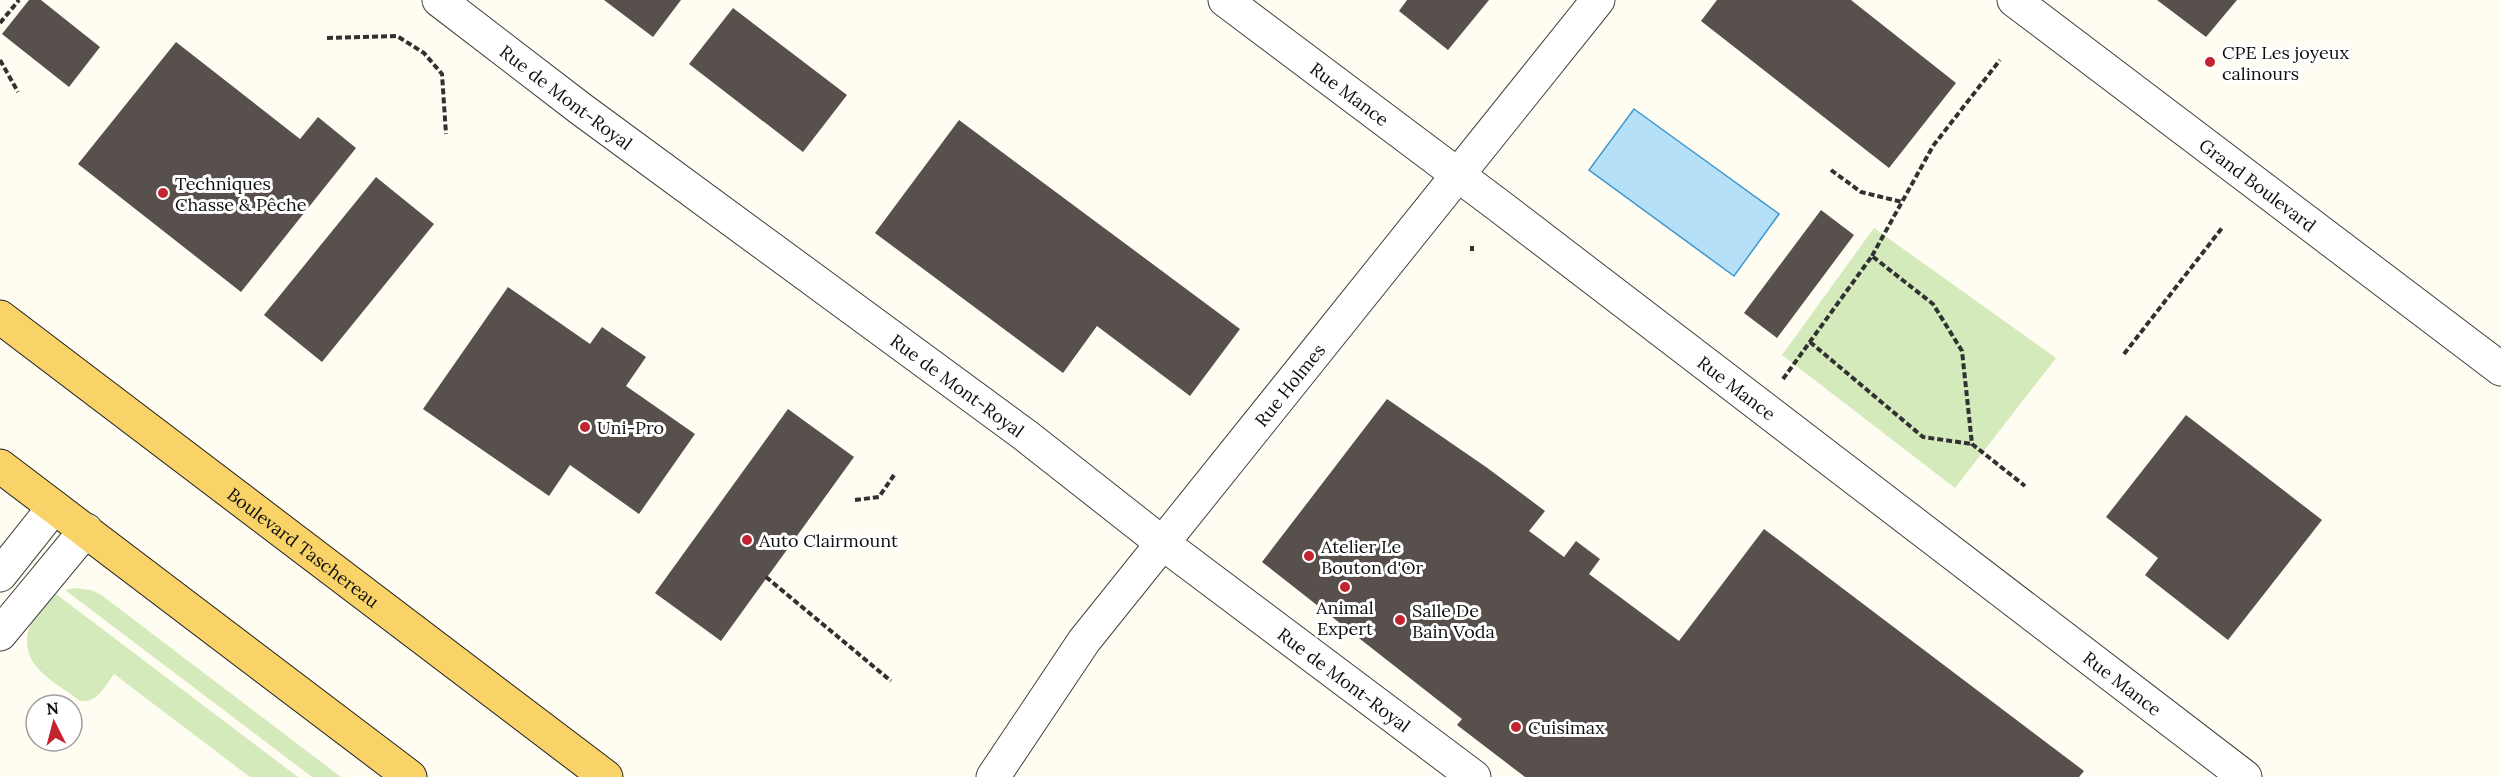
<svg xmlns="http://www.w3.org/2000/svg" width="2501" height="777" font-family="Lora,serif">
	<rect width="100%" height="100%" fill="#fffcf2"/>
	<path fill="#d4eabb" d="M1874,228L2056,358L1955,488L1782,355Z
		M74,588L91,590L100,594L341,777H312L65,590Z
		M56,594L298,777H250L114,674C105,686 98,703 80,701C66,690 47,680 36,666C16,642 33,608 56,594Z"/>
	<path fill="#b6e0f7" stroke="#3c97cf" stroke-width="1.5" d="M1634,109L1779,214L1734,276L1589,170Z"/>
	<path fill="#58504c" d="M29,0H41L100,47L69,87L2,34Z
		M604,0H681L653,37Z
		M1407,0H1489L1448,50L1399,11Z
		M1717,0H1851L1956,83L1889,168L1701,21Z
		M2157,0H2237L2206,37Z
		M733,8L847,95L803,152L689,64Z
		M176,42L300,139L318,117L356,148L241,292L78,164Z
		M959,120L1240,329L1190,396L1097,326L1063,373L875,233Z
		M376,177L434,224L322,362L264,315Z
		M1821,210L1854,235L1777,338L1744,313Z
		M508,287L590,344L602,327L646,357L626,386L695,434L639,514L570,465L549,496L423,409Z
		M1387,399L1486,467L1545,511L1529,531L1564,557L1576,541L1600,559L1589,574L1679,641L1764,529L2084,771L2079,777H1525L1457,725L1462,719L1262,562Z
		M788,409L854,457L721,641L655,593Z
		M2186,415L2322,520L2228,640L2145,575L2158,558L2106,517Z"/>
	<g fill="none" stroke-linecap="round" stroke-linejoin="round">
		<g stroke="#424242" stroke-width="35">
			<g id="minor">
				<path id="s1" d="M439,0L581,109L1025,435L1161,542L1474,777"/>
				<path id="s2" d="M1225,0L1502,208L2245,777"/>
				<path id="s3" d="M2014,0L2501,369"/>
				<path d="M0,575L54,507"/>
				<path d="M0,634L86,530"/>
				<path id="s4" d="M993,777L1084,641L1598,0"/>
			</g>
		</g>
		<g stroke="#202020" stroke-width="35">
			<g id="major">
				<path id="s5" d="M0,317L606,777"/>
				<path d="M0,466L410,777"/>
			</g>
		</g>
		<path stroke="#313131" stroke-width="4" stroke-dasharray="6 3" stroke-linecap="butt" d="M0,23L19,0
			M327,38L397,36L424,53L442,74L446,134
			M0,60L18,92
			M1831,170L1861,192L1902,202
			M1472,246V251
			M1872,256L1933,146L2000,60
			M1810,342L1923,437L1972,444
			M2124,354L2222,228
			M1783,379L1872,256L1933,304L1962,351L1972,444L2025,486
			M855,500L879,497L894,475
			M766,577L891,681"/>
		<use href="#minor" stroke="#fff" stroke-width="33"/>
		<use href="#major" stroke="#f9d368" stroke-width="33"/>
	</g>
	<g fill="#c22530" stroke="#fff" stroke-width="2">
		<circle cx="2210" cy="62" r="6"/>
		<circle cx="163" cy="193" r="6"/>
		<circle cx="585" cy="427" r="6"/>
		<circle cx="747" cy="540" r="6"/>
		<circle cx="1309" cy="556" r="6"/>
		<circle cx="1345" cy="587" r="6"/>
		<circle cx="1400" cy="620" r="6"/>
		<circle cx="1516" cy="727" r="6"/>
	</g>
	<g text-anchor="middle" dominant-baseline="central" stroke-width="6" stroke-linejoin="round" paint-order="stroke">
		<g font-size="18" fill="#0f0f0f" stroke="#fff" text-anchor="start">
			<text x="2222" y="52">CPE Les joyeux<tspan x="2222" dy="21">calinours</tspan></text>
			<text x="175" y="183">Techniques<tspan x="175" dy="21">Chasse &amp; Pêche</tspan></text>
			<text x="597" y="427">Uni-Pro</text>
			<text x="759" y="540">Auto Clairmount</text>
			<text x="1321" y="546">Atelier Le<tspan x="1321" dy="21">Bouton d'Or</tspan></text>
			<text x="1345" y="607" text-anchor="middle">Animal<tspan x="1345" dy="21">Expert</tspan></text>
			<text x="1412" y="610">Salle De<tspan x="1412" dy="21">Bain Voda</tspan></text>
			<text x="1528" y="727">Cuisimax</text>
		</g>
		<g font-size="18" fill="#0f0f0f" stroke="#fff">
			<text stroke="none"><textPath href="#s2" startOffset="156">Rue Mance</textPath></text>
			<text stroke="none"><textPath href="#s1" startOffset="160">Rue de Mont-Royal</textPath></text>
			<text stroke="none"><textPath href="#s3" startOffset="306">Grand Boulevard</textPath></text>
			<text stroke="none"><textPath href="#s4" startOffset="492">Rue Holmes</textPath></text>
			<text stroke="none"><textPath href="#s1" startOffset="646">Rue de Mont-Royal</textPath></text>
			<text stroke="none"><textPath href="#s2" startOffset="642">Rue Mance</textPath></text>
			<text stroke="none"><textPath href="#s5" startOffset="381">Boulevard Taschereau</textPath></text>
			<text stroke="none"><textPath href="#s1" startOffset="1132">Rue de Mont-Royal</textPath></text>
			<text stroke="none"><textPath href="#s2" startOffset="1128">Rue Mance</textPath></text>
		</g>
	</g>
	<g transform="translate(54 723) rotate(354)"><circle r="28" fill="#ffffff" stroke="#9f9f9f" stroke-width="1.5"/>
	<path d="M0-4.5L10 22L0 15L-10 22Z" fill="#c22530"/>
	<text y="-9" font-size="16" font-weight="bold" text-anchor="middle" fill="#0f0f0f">N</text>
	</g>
</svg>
